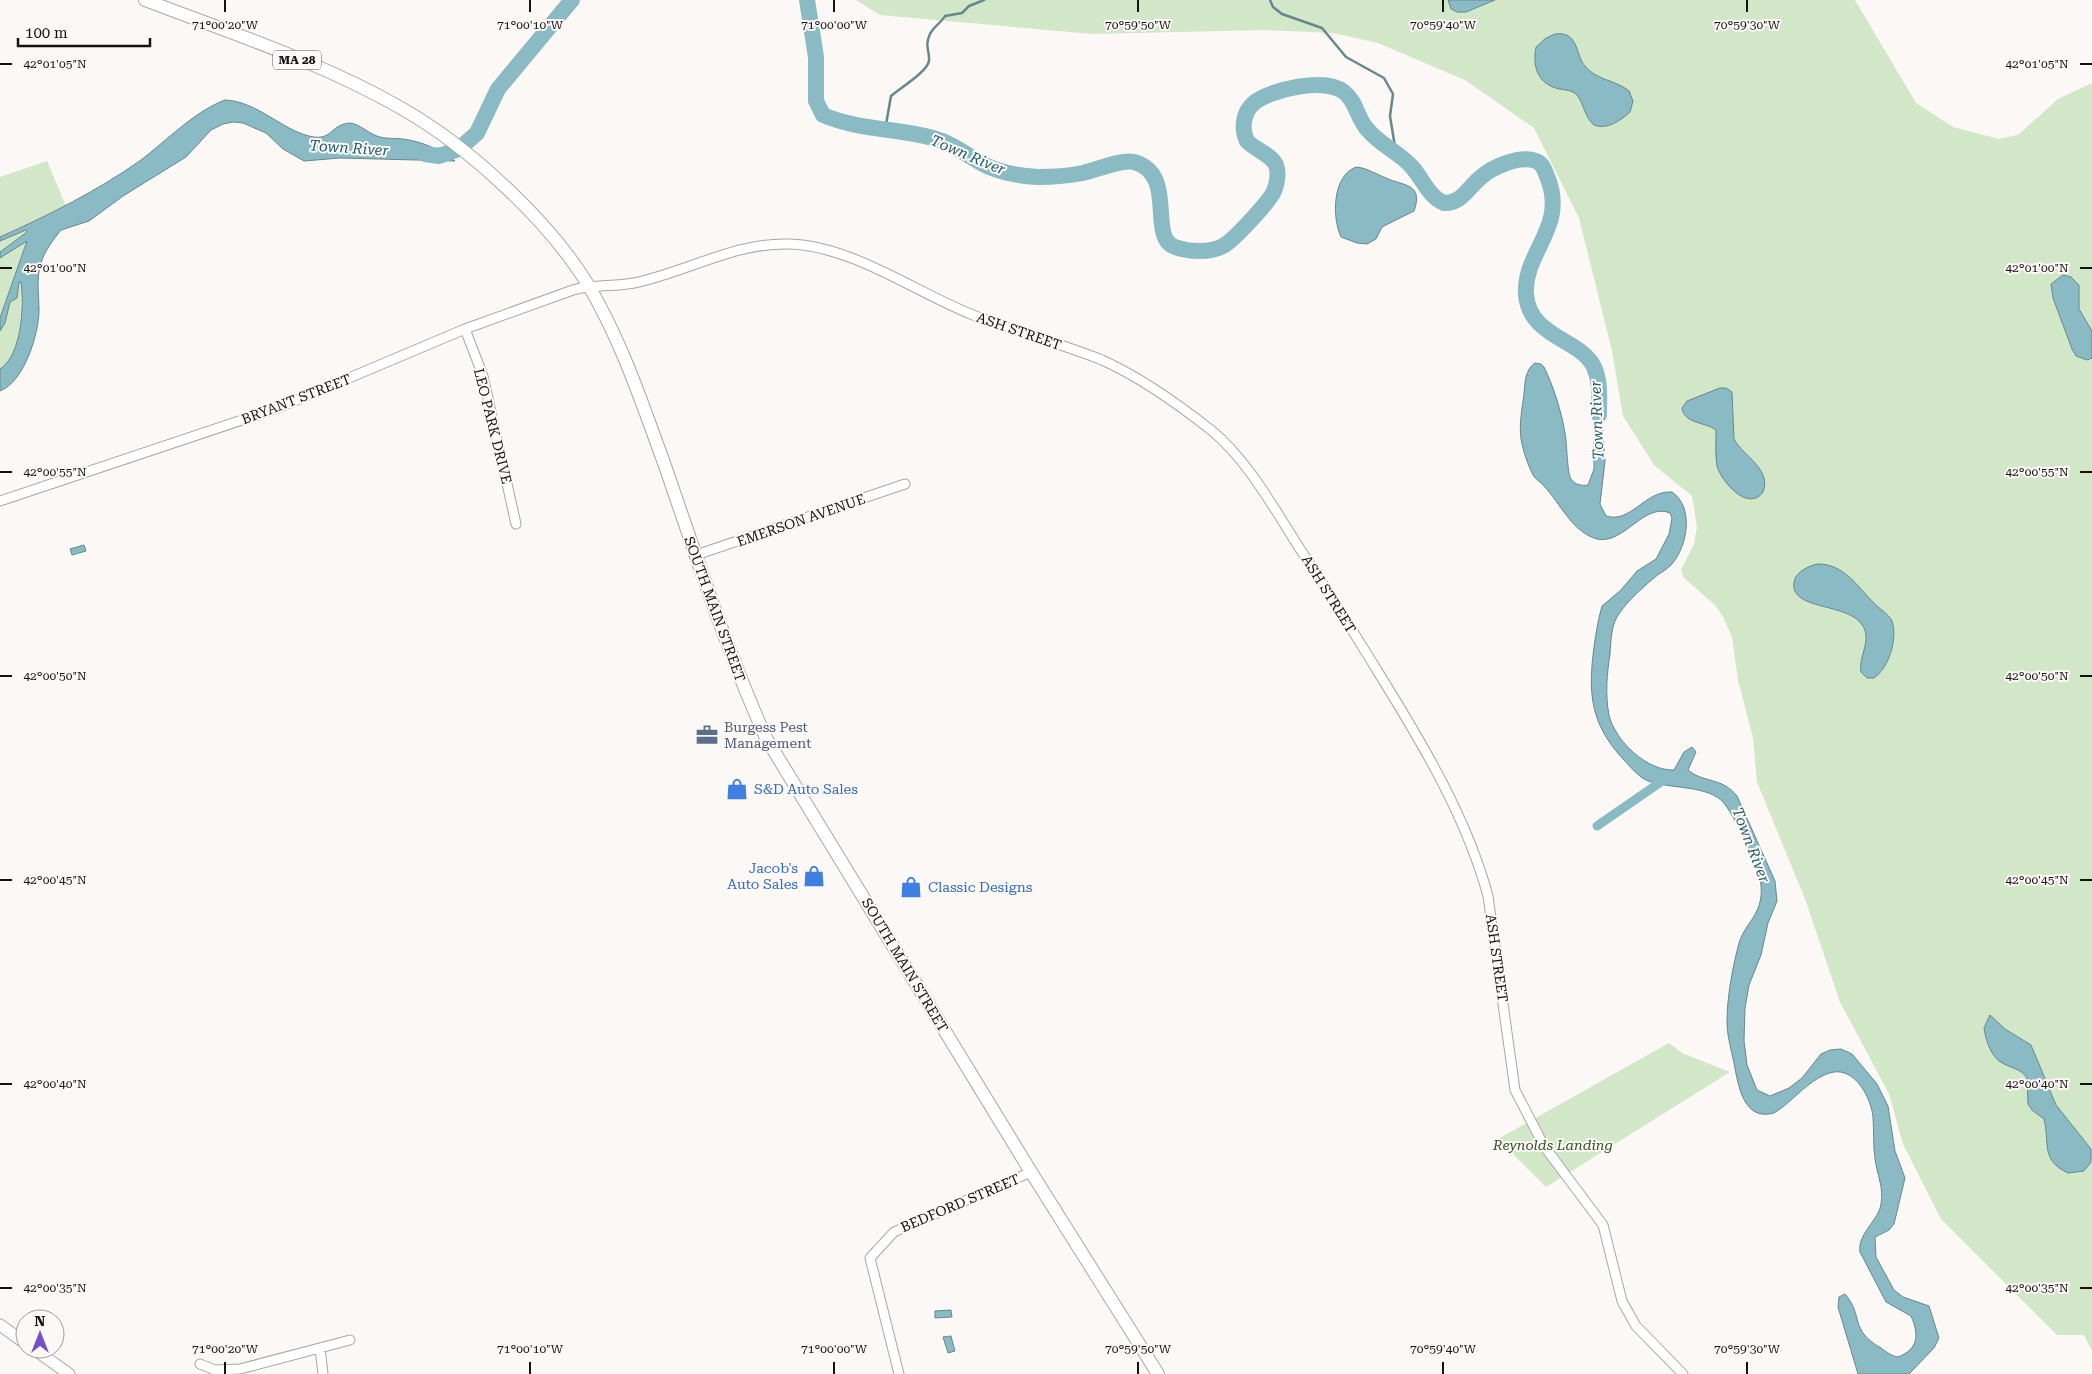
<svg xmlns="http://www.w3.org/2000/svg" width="2092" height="1374" font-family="'Roboto Serif',serif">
	<rect width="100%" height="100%" fill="#fbf8f6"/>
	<path fill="#d1e7c7" d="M856,0H1855L1916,103L1953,127L1999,139L2018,135L2058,99L2092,83V1351L2084,1335H2057L1941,1219L1903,1144L1889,1094L1840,1002L1805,899L1757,782L1753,738L1738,680L1732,637L1723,617L1715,605L1684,578L1681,570L1694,544L1697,527L1692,496L1654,465L1623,416L1612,351L1579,218L1534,128L1465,80L1378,43L1333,33L1265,30L1092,34L880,15Z
		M47,161L66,206L0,237V177Z
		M26,230L27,232L0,252V241Z
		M26,240C29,252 21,269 21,282C20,307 25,353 0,369V258Z
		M1669,1043L1682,1053L1730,1072L1546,1187L1498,1139Z"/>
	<path fill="#8abac3" stroke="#67888e" d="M1448,0H1495L1466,12H1457L1451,9Z
		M1555,34C1578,31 1575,52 1584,65C1595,80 1616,80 1629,91L1633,101L1630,112C1620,121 1607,130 1594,125C1585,118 1584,104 1577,95C1572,90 1565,90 1559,89C1538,84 1532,67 1536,47L1546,38Z
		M225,100C256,101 281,129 309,136C332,142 330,125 349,123C359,123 370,135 380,137C387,139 396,138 403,139C424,142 438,149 455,161L340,158L304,161L283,149L266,133L243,123L233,122L223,124L211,130L186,157L123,196L89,221L61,230C53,240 44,252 41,263C36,278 39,295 39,310C39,334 24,382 0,391V369C22,355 24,306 21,282H19L17,298L10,302L5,323L0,331V318L27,241L0,258V252L27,232L26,230L0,241V237C49,215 97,191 141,160C166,141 195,111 225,100Z
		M1356,167C1367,168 1376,174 1386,178C1403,186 1424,183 1414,211L1382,227L1376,239L1367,244L1357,243L1341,237C1332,218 1332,176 1356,167Z
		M2063,275L2071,277L2079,285V309L2092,331V358L2087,360L2076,356L2072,349L2053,298L2051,284Z
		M1535,363L1541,364L1544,367C1554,388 1561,410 1565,433C1567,442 1567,473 1571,479C1575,485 1582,486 1588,485L1594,469V440L1600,393L1605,461L1600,504L1606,516C1631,524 1645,490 1672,492C1694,507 1688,545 1672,564C1667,570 1659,573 1654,578C1641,589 1626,602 1617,617C1611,627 1611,642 1610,654C1607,673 1605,695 1609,715C1615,741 1647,771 1674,770L1684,752L1692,747L1696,752L1688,770C1703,783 1722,777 1737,796L1775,881L1777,901L1768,923L1761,955L1749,985L1745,1008L1744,1041L1747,1065L1757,1090L1770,1096L1789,1088L1802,1078L1821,1054L1830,1050L1841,1049L1852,1054L1877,1084L1888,1106L1895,1151L1905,1178L1894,1224L1889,1230L1875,1237L1876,1257L1894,1290L1903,1297L1929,1306L1939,1338L1934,1348L1909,1374H1858L1838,1307L1839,1297L1845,1294C1864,1316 1849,1330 1881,1348C1887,1352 1891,1356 1898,1357C1919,1349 1919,1334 1911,1316L1886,1302L1860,1252C1857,1234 1879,1220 1881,1204C1884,1188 1877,1174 1875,1159C1873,1144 1874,1131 1873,1117C1871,1098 1856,1069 1834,1072C1811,1076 1793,1102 1774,1113C1743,1122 1738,1084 1734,1063C1731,1049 1727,1035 1727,1022C1727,998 1732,970 1738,947C1743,923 1764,916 1761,885C1760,868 1733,811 1721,800C1703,785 1670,789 1648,781C1638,777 1630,766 1623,759C1590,723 1588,693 1594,647C1596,633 1598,620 1602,606L1621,590L1637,571L1656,559L1669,534L1672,518L1670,513C1644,502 1624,545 1597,539C1572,532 1560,503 1544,486C1541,482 1536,480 1533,475C1528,465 1523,451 1521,439C1519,424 1522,409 1524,394C1525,382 1525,370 1535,363Z
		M1720,388H1726L1732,392L1734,439C1743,456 1772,469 1763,492C1748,513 1721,481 1717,466C1715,454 1716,442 1716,430C1706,422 1684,424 1682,408L1687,401Z
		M84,545L86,551L72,555L70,549Z
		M1817,564C1843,563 1857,586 1873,602C1878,608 1889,614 1892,621C1898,638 1889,668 1874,678H1867L1861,672C1858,657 1872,641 1863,626C1849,602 1789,611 1794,582C1795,572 1809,566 1817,564Z
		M1990,1015L2005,1029L2031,1045L2056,1105L2091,1149V1162L2084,1171L2068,1173C2040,1160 2050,1143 2044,1119L2032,1110L2028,1104L2027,1078C2021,1069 2014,1069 2004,1064C1991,1058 1986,1041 1984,1028Z
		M951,1310L952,1317L935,1318V1311Z
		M951,1336L955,1351L948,1353L943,1337Z"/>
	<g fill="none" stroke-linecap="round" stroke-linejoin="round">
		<path stroke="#67888e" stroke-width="2.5" d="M1270,0L1273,7L1282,14L1322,28L1346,57L1384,78L1393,94L1390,116L1396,153
			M885,130L891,96C900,88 927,72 929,61C930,50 924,47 930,34C934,26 941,23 945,16L962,13L969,6L984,0"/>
		<path stroke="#8abac3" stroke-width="9" d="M1597,826L1665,779"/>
		<path stroke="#8abac3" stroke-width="16" d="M807,0L816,57V101L823,115C858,130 896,128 933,138C955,144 967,156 987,166C1002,173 1021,176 1038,177C1053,177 1068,176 1083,173C1096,170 1122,159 1134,162C1178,174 1147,237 1175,247C1189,252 1210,253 1223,246C1233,241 1270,201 1274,191C1277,184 1279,173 1276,165C1271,154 1255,150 1247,141C1241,129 1243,112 1254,103C1271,89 1326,77 1344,92C1357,102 1357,119 1368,130C1380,145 1399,152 1412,167C1422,178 1429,197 1444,203C1461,204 1468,188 1480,178C1492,167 1519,155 1536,161C1544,164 1545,172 1548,179C1567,228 1523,252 1526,295C1530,338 1581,339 1594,367C1601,383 1599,398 1599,415
			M425,154L439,156L459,149L477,133L498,89L572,0"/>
		<g stroke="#aaa7a5" stroke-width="11">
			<path id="street" d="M465,329L483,376L516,524
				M0,501L278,408L465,329L573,290C593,284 614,287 634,283C687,272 735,242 790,244C852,246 915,292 973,315C1015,332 1060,343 1102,360C1140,377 1178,404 1211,430C1247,459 1275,510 1300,549C1329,592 1356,636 1383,680C1425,748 1467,819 1488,896L1515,1090L1544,1146L1603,1225L1622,1301L1636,1326L1683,1374
				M696,555L905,484
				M320,1348L323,1374
				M200,1364L215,1370L240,1369L350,1340
				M899,1374L870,1258L894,1232L1031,1172"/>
		</g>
		<g stroke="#aaa7a5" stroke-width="13">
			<path id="secondary" d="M0,1325L25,1343
				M34,1349L69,1374"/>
		</g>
		<g stroke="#aaa7a5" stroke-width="14">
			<path id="primary" d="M145,0C231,33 321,62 401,108C468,146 550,221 590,288C622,343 642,403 664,463C696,555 726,649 766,738L1031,1172L1158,1374"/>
		</g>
		<use href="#street" stroke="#fff" stroke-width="9"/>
		<use href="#secondary" stroke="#fff" stroke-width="11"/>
		<use href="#primary" stroke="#fff" stroke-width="12"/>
	</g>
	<path fill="none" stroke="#141312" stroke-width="2" d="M225,0V12M530,0V12M834,0V12M1138,0V12M1443,0V12M1747,0V12M0,64H12M2080,64H2092M0,268H12M2080,268H2092M0,472H12M2080,472H2092M0,676H12M2080,676H2092M0,880H12M2080,880H2092M0,1084H12M2080,1084H2092M0,1288H12M2080,1288H2092M225,1362V1374M530,1362V1374M834,1362V1374M1138,1362V1374M1443,1362V1374M1747,1362V1374"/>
	<defs>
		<g id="office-bare" transform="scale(1.725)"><path d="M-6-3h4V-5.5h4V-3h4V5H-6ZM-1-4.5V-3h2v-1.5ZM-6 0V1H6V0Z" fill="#5c6f8a" stroke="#fbf8f6" stroke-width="2.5" paint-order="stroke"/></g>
		<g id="shop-bare" transform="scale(1.725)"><path d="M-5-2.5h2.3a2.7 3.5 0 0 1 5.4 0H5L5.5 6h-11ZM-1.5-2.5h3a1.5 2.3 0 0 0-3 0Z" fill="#3f7fe0" stroke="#fbf8f6" stroke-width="2.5" paint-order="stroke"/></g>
	</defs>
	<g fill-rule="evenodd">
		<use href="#office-bare" x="707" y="735"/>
		<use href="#shop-bare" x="737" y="789"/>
		<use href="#shop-bare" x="814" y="876"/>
		<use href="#shop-bare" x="911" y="887"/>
	</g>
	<g text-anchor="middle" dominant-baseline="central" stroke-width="4" stroke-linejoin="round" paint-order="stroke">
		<rect fill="#fbf8f6" stroke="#595856" stroke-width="1" x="273" y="50.5" width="48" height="19" rx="4"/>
		<g font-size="12" font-weight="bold" fill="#141312">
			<text x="297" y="60">MA 28</text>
		</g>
		<g font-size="14" fill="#141312" stroke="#fbf8f6">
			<text transform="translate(1019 331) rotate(19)">ASH STREET</text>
			<text transform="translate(296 399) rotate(-21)">BRYANT STREET</text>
			<text transform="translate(493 426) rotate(76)">LEO PARK DRIVE</text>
			<text transform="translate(801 520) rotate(-19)">EMERSON AVENUE</text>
			<text transform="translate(1329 594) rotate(58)">ASH STREET</text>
			<text transform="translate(715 609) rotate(70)">SOUTH MAIN STREET</text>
			<text transform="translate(1497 958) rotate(82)">ASH STREET</text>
			<text transform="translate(905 965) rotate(59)">SOUTH MAIN STREET</text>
			<text transform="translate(960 1203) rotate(-23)">BEDFORD STREET</text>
		</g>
		<g font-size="14" fill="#4e5e75" stroke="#fbf8f6" text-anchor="start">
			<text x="724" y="727">Burgess Pest<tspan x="724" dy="16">Management</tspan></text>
		</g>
		<g font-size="14" fill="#366cbe" stroke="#fbf8f6" text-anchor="start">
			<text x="754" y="789">S&amp;D Auto Sales</text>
			<text x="798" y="868" text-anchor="end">Jacob's<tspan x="798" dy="16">Auto Sales</tspan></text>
			<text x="928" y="887">Classic Designs</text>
		</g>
		<g font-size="14" font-style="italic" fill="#315121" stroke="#fbf8f6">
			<text x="1553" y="1145">Reynolds Landing</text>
		</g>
		<g font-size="15" font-style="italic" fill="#1c5d67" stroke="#fbf8f6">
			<text transform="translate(349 148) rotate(4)">Town River</text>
			<text transform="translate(968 155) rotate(23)">Town River</text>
			<text transform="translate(1597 420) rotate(-92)">Town River</text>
			<text transform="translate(1751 845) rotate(69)">Town River</text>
		</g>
	</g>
	<g font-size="12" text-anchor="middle" fill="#141312" stroke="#fbf8f6" stroke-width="4" stroke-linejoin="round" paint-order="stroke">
		<text x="225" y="29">71°00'20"W</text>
		<text x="530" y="29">71°00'10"W</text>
		<text x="834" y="29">71°00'00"W</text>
		<text x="1138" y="29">70°59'50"W</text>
		<text x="1443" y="29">70°59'40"W</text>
		<text x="1747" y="29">70°59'30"W</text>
		<text x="55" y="68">42°01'05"N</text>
		<text x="2037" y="68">42°01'05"N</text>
		<text x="55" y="272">42°01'00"N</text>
		<text x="2037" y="272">42°01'00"N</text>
		<text x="55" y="476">42°00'55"N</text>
		<text x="2037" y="476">42°00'55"N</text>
		<text x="55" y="680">42°00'50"N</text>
		<text x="2037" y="680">42°00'50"N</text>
		<text x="55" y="884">42°00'45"N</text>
		<text x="2037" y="884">42°00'45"N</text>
		<text x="55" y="1088">42°00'40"N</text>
		<text x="2037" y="1088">42°00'40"N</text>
		<text x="55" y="1292">42°00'35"N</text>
		<text x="2037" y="1292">42°00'35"N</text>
		<text x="225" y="1353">71°00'20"W</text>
		<text x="530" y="1353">71°00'10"W</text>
		<text x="834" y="1353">71°00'00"W</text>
		<text x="1138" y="1353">70°59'50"W</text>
		<text x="1443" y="1353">70°59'40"W</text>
		<text x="1747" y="1353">70°59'30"W</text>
	</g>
	<g transform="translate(40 1334)"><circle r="24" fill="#fbf8f6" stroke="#9f9c9b"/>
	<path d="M0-4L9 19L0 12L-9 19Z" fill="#754fc8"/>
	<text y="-8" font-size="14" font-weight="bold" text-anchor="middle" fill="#141312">N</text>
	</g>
	<path d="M18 38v8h132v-8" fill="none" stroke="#141312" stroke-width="2.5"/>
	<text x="25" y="38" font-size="15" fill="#141312" stroke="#fbf8f6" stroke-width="4" paint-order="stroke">100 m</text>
</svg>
